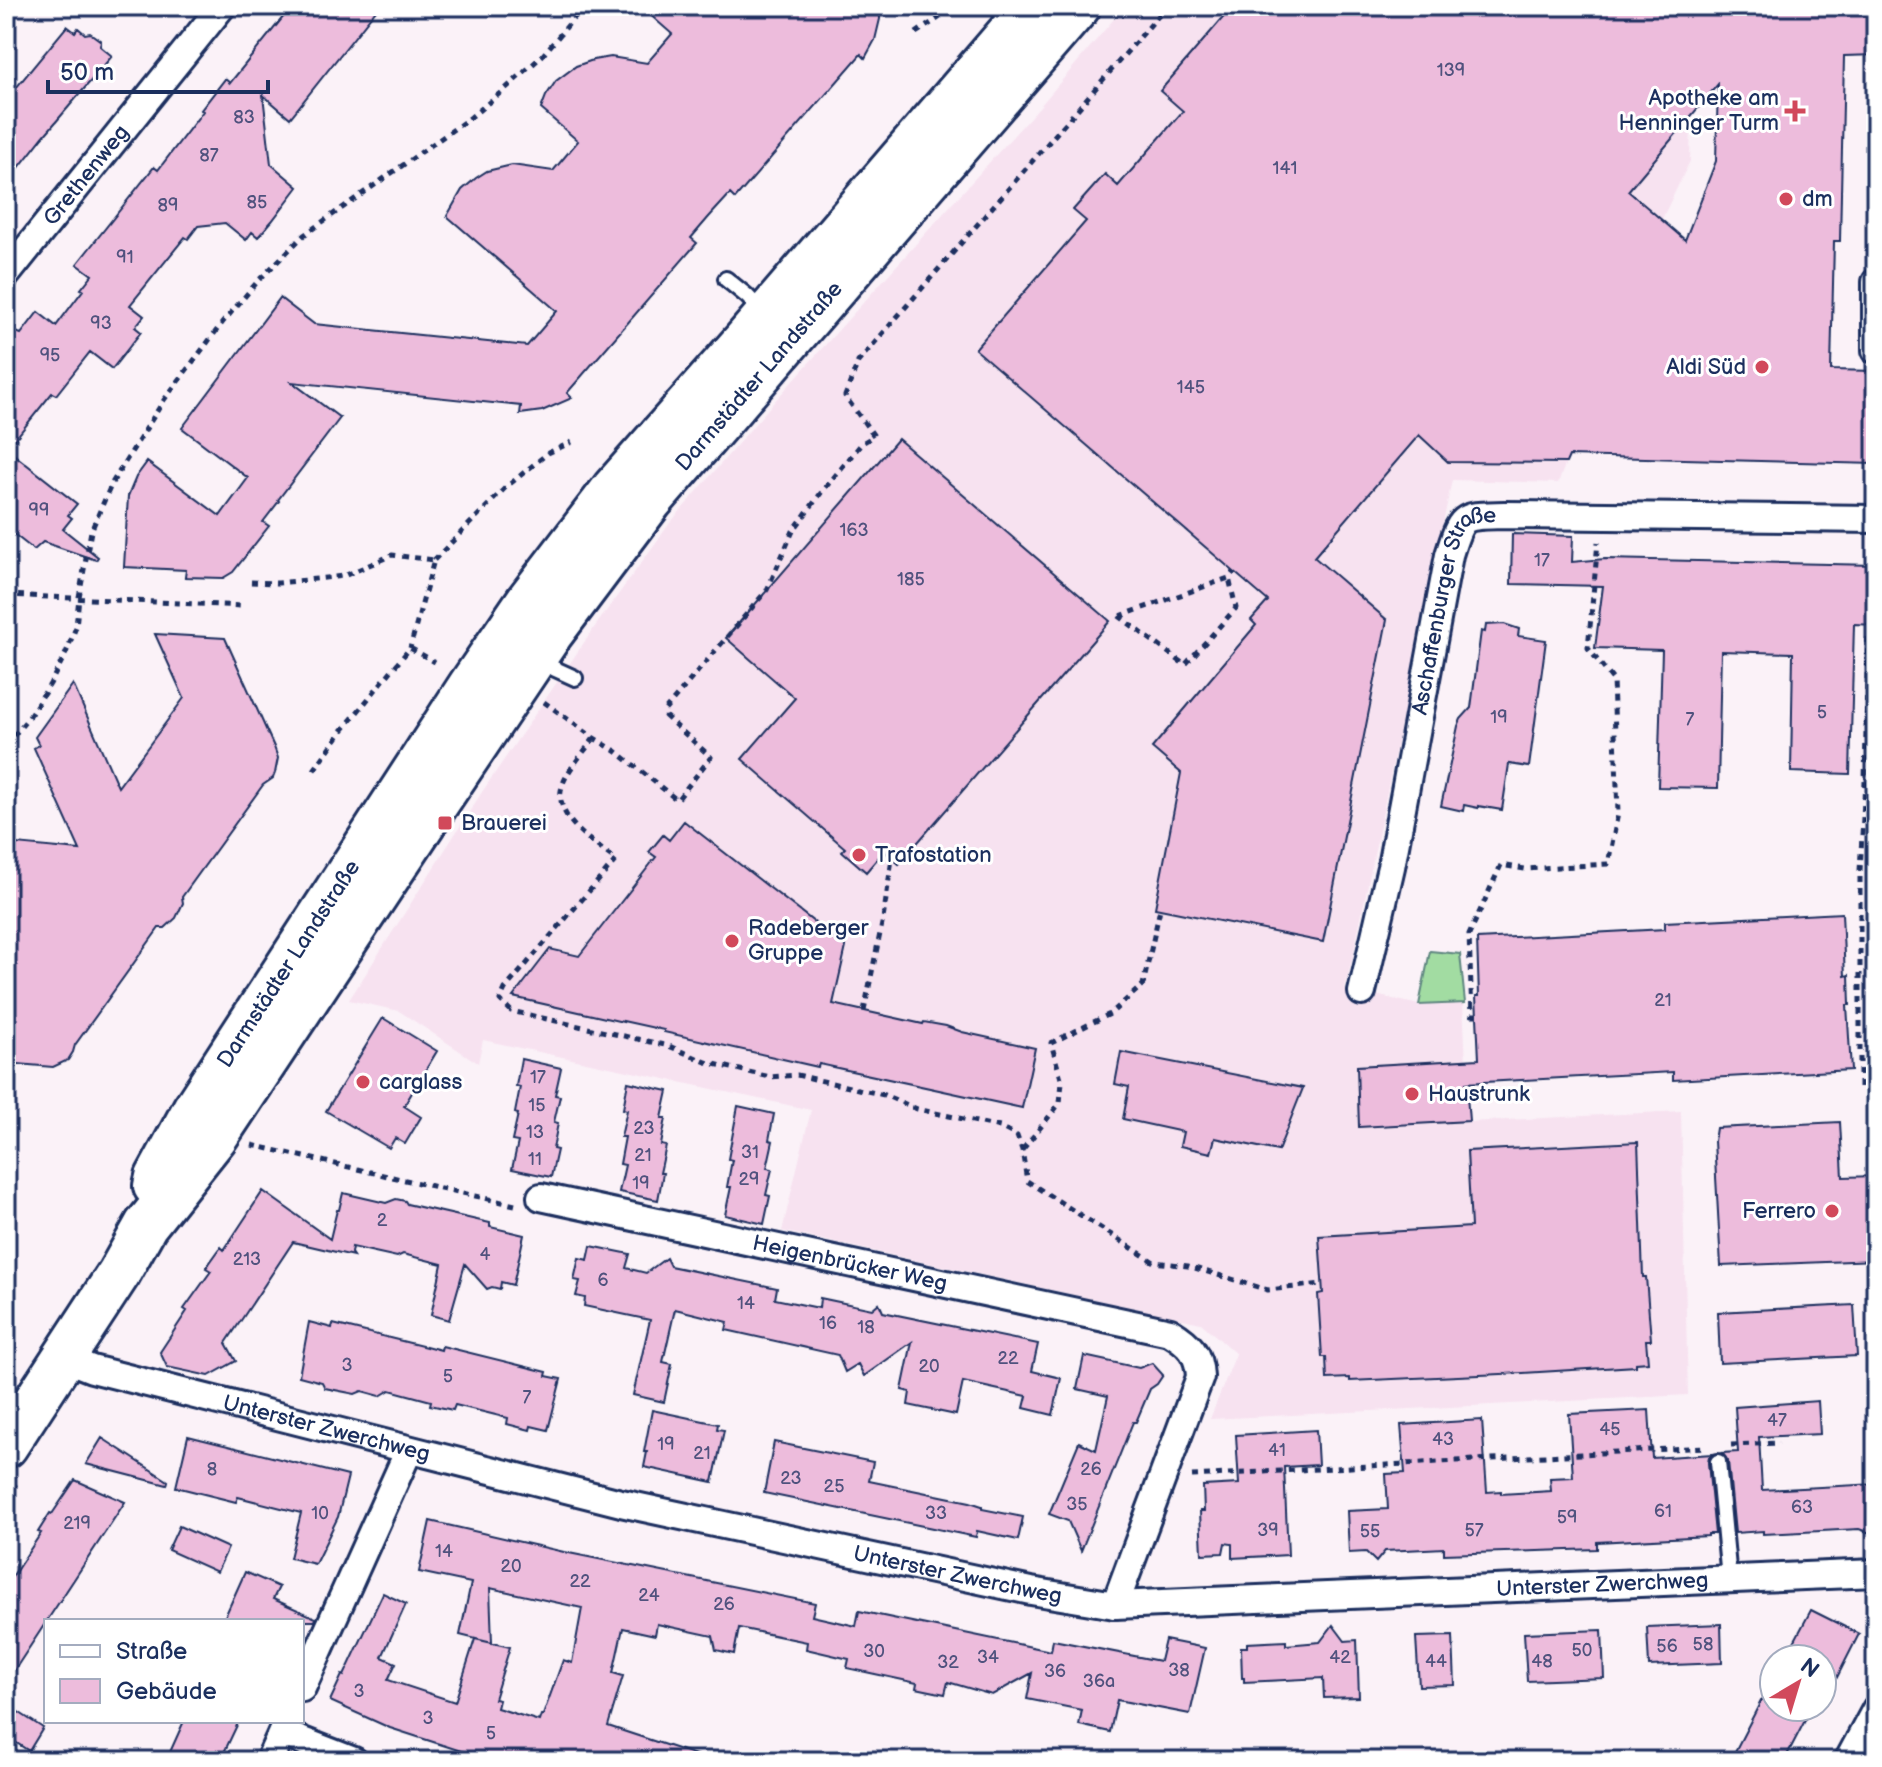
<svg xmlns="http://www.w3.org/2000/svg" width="1882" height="1767" font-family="'Balsamiq Sans',sans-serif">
	<rect width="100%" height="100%" fill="#fbf2f8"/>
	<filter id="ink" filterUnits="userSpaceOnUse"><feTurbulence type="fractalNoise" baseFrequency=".0125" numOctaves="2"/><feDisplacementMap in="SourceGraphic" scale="16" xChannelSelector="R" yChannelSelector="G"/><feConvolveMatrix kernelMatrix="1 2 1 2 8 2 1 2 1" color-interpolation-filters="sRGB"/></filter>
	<g filter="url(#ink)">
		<path fill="#f7e2f0" d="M1125,6H1694L1690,161L1661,221L1558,483L1452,480L1353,956L1345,988L1419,1005L1463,1003L1469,1122L1681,1111L1688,1395L1210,1419L1236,1354L1201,1323L782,1231L811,1110L483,1040L478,1063L399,1011L349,1000L482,792L594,628L670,523L773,403L1041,105Z"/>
		<path fill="#a2dca2" stroke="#5e8680" stroke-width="2" d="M1430,951L1460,954L1465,1003L1419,1005Z"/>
		<path fill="#edbcdc" stroke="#1b2f5e" stroke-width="2" fill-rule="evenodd" d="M292,6H379L290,118L263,95L271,164L298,187L272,221L258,237L252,232L246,240L225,223L198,226L188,239L185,237L130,305L144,316L135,327L141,332L112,369L90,352L56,395L52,393L7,449L77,504L68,515L72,518L63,529L98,557L96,560L43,542L34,550L6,528V345L16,332L21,334L38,312L56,326L83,290L81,289L92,275L77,264L154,167L158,170L203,111L201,110L225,79L230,83Z
			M640,6H880V19L875,40L865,58L861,54L735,199L730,194L709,217L691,238L697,243L567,393L572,398L542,411L520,414L521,406L292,382L340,418L278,500L279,501L263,522L269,526L233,572L223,578L185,577L186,570L124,567L128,496L136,477L147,462L220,516L248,478L182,428L280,298L314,324L527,346L557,311L447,216L462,190L476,178L487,171L512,165L553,171L578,141L541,109L546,96L556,81L576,66L593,60L611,57L647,63L672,34Z
			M1233,6H1876V55L1844,56L1840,241H1834L1831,370L1876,371V464L1569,456L1566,463L1448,462L1419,435L1314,557L1387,620L1323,942L1155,908L1181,773L1152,748L1256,625L1251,620L1268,601L975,349L1086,221L1073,210L1105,174L1118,186L1183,111L1160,91ZM1718,84L1716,161L1685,240L1628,191Z
			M67,26L75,32L78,28L85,34L90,33L101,41L100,46L112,56L43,137L6,184V100Z
			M898,439L1110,621L899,864L884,851L866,872L842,851L845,848L742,759L795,698L726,638Z
			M1512,534L1573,536L1572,562L1605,559L1876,565V625L1854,624L1850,774L1791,772L1793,653L1721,651L1718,788L1658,787L1662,650L1595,648L1603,586L1511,584Z
			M1504,624L1519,629L1518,636L1546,640L1529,767L1509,764L1502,810L1478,806V808L1464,805L1463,811L1441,806L1458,726L1461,719L1471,708L1481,631L1485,632L1486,625Z
			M155,634L225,638L274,747L278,758L275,773L273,778L263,785L182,897L183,903L176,918L165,928H159L75,1045L73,1052L68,1060L53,1067L6,1063V843L80,850L34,748L39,745L35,737L73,684L118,787L184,698Z
			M684,821L846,947L833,1004L923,1024L924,1022L946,1026L962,1032L1035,1048L1022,1108L819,1064L818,1067L664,1032V1030L623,1021V1022L513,997L550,949L579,956L656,857L649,852L663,835L669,840Z
			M1842,913L1845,976L1849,975L1850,1005H1847L1851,1070L1673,1080V1072L1466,1083L1469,1121L1359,1127L1357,1066L1479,1059L1476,996H1479L1477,939L1665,929V922Z
			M383,1018L437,1051L404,1106L421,1117L405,1144L395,1138L389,1148L326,1111Z
			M1121,1052L1303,1088L1278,1151L1215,1138L1211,1153L1180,1146L1183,1132L1123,1119L1129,1087L1115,1084Z
			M521,1059L561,1068L555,1095L560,1096L554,1122L558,1123L553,1149L557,1150L551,1177L512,1169L518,1142L512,1141L518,1114L515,1113L520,1087L516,1086Z
			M628,1082L668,1091L662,1118H666L661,1145L666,1146L660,1173H663L658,1200L619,1192L625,1165L620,1164L625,1137H621L627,1110L623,1109Z
			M738,1106L774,1114L769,1140L773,1141L767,1168L772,1169L766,1195L770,1196L764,1224L725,1215L731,1187H727L732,1160L728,1159Z
			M1840,1122L1843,1177L1876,1176V1260L1721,1266L1714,1141L1716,1128Z
			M1638,1142L1643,1277H1646L1651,1340H1646L1648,1362L1636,1363V1366L1523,1373L1350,1381V1378L1327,1379L1326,1357H1322L1318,1294L1323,1293L1319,1236L1471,1227L1467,1151Z
			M263,1191L330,1239L337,1210H339L343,1193L386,1203L396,1199L405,1201L407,1204L490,1223V1227L524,1235L513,1285L501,1282L500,1289L492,1287L487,1289L465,1264L449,1320L431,1315L442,1264L403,1254L397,1257L352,1247L351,1253L353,1256L293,1242L226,1343L236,1361L209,1376L167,1367L160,1352L187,1311L184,1309L211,1271L206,1268L221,1247L224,1250Z
			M591,1246L630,1254L626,1268L646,1273L666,1258L670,1266L777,1288L775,1299L819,1308L820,1298L872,1309L879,1303L883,1312L1038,1344L1032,1371L1061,1378L1053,1415L1024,1408L1027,1396L963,1382L956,1415L908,1405L910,1392L902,1390L912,1342L864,1376L858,1364L845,1372L838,1355L726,1330L728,1322L675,1309L663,1362L672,1364L664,1402L633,1395L650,1320L584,1306L585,1298L576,1296L580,1281L574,1280L579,1258L588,1260Z
			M1854,1305L1857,1356L1720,1363L1718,1312Z
			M309,1322L332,1328L333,1324L426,1347V1346L441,1350L442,1346L547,1372L546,1376L561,1379L548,1430L531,1426L530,1430L507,1424L508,1418L455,1405L453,1410L430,1405L431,1401L390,1390L380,1396L362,1391L355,1394L325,1388L322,1382L299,1376Z
			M1084,1356L1139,1368L1152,1363L1163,1375L1157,1384L1150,1389L1136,1422H1133L1081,1551L1068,1521L1049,1514L1079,1442L1096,1450L1108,1396L1077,1389Z
			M1818,1401L1820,1434L1759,1437L1762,1490L1876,1484V1535L1859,1529L1763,1534V1531L1735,1533L1728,1461L1722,1453L1738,1452L1735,1407Z
			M652,1410L718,1424L717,1429L724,1430L713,1482L644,1467L647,1452H644Z
			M1649,1410L1652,1458L1713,1454L1709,1457L1708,1463L1715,1534H1708V1536L1597,1542V1549L1444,1554V1548L1385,1551L1376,1562L1366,1552L1349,1553L1347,1511L1388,1509L1386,1474L1405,1473L1401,1425L1482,1420L1487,1492L1501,1491V1494L1551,1491L1550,1478L1573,1477L1569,1414Z
			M1316,1430L1318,1465L1284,1467L1288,1555L1232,1558V1544L1225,1543L1223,1553L1202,1554L1200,1511H1204L1203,1486L1239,1484L1236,1435Z
			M188,1436L348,1476L338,1517L315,1564L290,1558L301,1513L238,1497L236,1502L176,1487Z
			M102,1438L168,1481L167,1485L86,1464Z
			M774,1442L873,1462L869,1481L970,1502L982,1506V1509L1023,1517L1018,1540L977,1531L976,1537L764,1493Z
			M75,1480L125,1502L6,1683V1586L41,1533L38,1532L50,1513L52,1514Z
			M430,1521L564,1552L815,1603L812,1616L856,1626L859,1611L1051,1651L1053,1640L1160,1661L1165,1640L1205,1648L1190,1714L1117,1700L1110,1732L1079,1725L1082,1710L1027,1699L1032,1673L992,1695L948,1682L945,1694L916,1688L917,1683L847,1668L849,1659L806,1649L807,1642L739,1628L734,1654L716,1650L713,1636L657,1624L655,1635L623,1628L613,1673L623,1676L608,1726L699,1756V1761H492L390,1728L330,1701L342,1675L344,1676L383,1593L406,1604L382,1657L396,1663L388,1680L455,1702L475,1639L510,1647L494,1699L499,1700L497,1708L539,1721L541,1715H543L563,1660L572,1663L582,1608L490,1588L492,1643L460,1635L471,1583L419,1572Z
			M179,1526L228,1548L217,1572L168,1550Z
			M245,1572L279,1587L273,1599L316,1618L315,1621H223Z
			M1811,1610L1859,1634L1822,1707V1659H1785Z
			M1721,1624L1722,1663L1649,1666L1647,1627Z
			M1333,1625L1345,1641L1357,1640L1359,1697L1324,1698L1323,1678L1244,1682V1678H1242L1241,1647H1247V1643L1286,1641V1645L1320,1642Z
			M1602,1630L1604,1678L1527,1681L1524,1633Z
			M1453,1636L1455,1685L1419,1686L1416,1637Z
			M1774,1676V1707H1812L1784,1761H1730Z
			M6,1704L43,1728L29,1751L6,1736Z
			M184,1721H239L220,1761H166Z"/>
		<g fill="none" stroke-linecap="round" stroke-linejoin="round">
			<g stroke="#1b2f5e" stroke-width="20">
				<path id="lane" d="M726,279L747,296L764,314
					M541,659L553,668L575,678
					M1718,1462L1729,1579"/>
			</g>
			<g stroke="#1b2f5e" stroke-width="32">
				<g id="street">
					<path id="s1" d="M6,275L222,6"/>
					<path d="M1876,282V350"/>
					<path id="s2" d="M1362,992L1391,867L1449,555C1462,513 1462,516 1504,515L1876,519"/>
					<path id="s3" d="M541,1197L1170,1332C1190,1344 1199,1354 1200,1377L1115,1605"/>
					<path id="s4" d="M64,1358L92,1369L621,1503L1031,1591L1115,1605L1876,1573"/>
					<path d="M302,1688L409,1450"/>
					<path d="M282,1733L354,1761"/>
					<path d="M269,1761L287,1721"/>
					<path d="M1848,1761L1876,1709"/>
				</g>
			</g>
			<g stroke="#1b2f5e" stroke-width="48">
				<g id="primary">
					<path id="s5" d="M155,1186L157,1177L194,1109L470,685L528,600L613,489L744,341L1032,6"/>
					<path id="s6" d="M6,1446L119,1273L146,1225L216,1137L430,814L551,634L651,501L1079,6"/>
				</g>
			</g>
			<path stroke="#1b2f5e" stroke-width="5" stroke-dasharray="6 6" stroke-linecap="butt" d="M916,33L957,6
				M434,560L505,488L548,453L572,442
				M251,582L278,583L344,576L392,555L434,560L410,648
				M6,595L242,606
				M1119,616L1185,665L1236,608L1229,578
				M1120,616L1229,578L1234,572
				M544,702L594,738L616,751L677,800L711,757L665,716V710L767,590L793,531L821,493L862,443L874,436L845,396L858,362L1167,6
				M594,738C585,751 570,767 564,781C548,816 593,842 616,860L505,989L500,1000L511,1011L669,1046L706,1062L770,1077L797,1075L884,1095L917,1109L1000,1127L1017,1136L1022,1150L1027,1181L1154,1262L1188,1266L1268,1290L1322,1284
				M6,745L29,717L50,684L66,653L76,627L79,597L91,531L112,483L164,400L223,322L258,281L304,235L471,117L505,89L542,56L584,6
				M314,770L341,732L410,648L435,662
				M864,1011L883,919L892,859
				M1477,1015H1472L1469,935L1501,865L1525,869L1608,864L1618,813L1613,680L1588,648L1598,542
				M1860,1087V871L1865,782L1868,635
				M252,1145L515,1205
				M1023,1149L1060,1103L1062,1082L1051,1043L1110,1014L1143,985L1160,909
				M1731,1445L1779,1443
				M1192,1476L1705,1447
				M6,1499L18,1480"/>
			<use href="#lane" stroke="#fff" stroke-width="14"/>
			<use href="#street" stroke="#fff" stroke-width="26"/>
			<use href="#primary" stroke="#fff" stroke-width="42"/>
		</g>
	</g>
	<g fill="#d1495b" stroke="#fff" stroke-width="3">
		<path d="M1791 99h8v8h8v8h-8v8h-8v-8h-8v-8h8z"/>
		<circle cx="1786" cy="199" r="8"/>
		<circle cx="1762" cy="367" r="8"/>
		<rect x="437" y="815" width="16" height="16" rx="4"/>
		<circle cx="859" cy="855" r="8"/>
		<circle cx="732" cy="941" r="8"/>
		<circle cx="363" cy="1082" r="8"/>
		<circle cx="1412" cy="1094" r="8"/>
		<circle cx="1832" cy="1211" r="8"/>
	</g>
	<g text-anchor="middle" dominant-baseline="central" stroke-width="6" stroke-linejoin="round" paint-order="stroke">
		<g font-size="18" fill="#50527e">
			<text x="1451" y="70">139</text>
			<text x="244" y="117">83</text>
			<text x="209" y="155">87</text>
			<text x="1285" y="168">141</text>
			<text x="257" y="202">85</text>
			<text x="168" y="205">89</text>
			<text x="125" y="257">91</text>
			<text x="101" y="323">93</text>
			<text x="50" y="355">95</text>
			<text x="1191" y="387">145</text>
			<text x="39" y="510">99</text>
			<text x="854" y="530">163</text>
			<text x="1542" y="560">17</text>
			<text x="911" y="579">185</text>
			<text x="1822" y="712">5</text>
			<text x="1499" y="717">19</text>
			<text x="1690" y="719">7</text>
			<text x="1663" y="1000">21</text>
			<text x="538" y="1077">17</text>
			<text x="537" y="1105">15</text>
			<text x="644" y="1128">23</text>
			<text x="535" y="1132">13</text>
			<text x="750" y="1152">31</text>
			<text x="643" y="1155">21</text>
			<text x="535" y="1159">11</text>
			<text x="749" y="1179">29</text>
			<text x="641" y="1183">19</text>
			<text x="382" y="1220">2</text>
			<text x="485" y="1254">4</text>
			<text x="247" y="1259">213</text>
			<text x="603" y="1280">6</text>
			<text x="746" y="1303">14</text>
			<text x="828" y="1323">16</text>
			<text x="866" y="1327">18</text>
			<text x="1008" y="1358">22</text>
			<text x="347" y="1365">3</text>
			<text x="929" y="1366">20</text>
			<text x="448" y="1376">5</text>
			<text x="527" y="1397">7</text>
			<text x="1777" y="1420">47</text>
			<text x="1610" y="1429">45</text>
			<text x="1443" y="1439">43</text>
			<text x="666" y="1444">19</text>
			<text x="1277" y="1450">41</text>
			<text x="702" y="1453">21</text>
			<text x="212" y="1469">8</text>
			<text x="1091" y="1469">26</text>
			<text x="791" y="1478">23</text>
			<text x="834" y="1486">25</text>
			<text x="1077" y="1504">35</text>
			<text x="1802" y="1507">63</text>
			<text x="1663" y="1511">61</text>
			<text x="320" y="1513">10</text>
			<text x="936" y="1513">33</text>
			<text x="1567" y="1517">59</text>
			<text x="77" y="1523">219</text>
			<text x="1268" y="1530">39</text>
			<text x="1474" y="1530">57</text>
			<text x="1370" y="1531">55</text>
			<text x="444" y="1551">14</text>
			<text x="511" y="1566">20</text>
			<text x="580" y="1581">22</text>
			<text x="649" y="1595">24</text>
			<text x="724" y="1604">26</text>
			<text x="1703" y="1644">58</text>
			<text x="1667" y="1646">56</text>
			<text x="1582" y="1650">50</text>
			<text x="874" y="1651">30</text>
			<text x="988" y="1657">34</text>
			<text x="1340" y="1657">42</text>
			<text x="1436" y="1661">44</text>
			<text x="1542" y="1661">48</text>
			<text x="948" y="1662">32</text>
			<text x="1179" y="1670">38</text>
			<text x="1055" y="1671">36</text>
			<text x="1099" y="1681">36a</text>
			<text x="359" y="1691">3</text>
			<text x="428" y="1718">3</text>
			<text x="491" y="1733">5</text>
		</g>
		<g font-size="22" fill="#1b2f5e" stroke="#fff" text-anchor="start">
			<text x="1779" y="98" text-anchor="end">Apotheke am<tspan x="1779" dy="25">Henninger Turm</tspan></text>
			<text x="1802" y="199">dm</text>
			<text x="1746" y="367" text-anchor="end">Aldi Süd</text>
			<text x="461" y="823">Brauerei</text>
			<text x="875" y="855">Trafostation</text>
			<text x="748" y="928">Radeberger<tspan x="748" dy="25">Gruppe</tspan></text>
			<text x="379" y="1082">carglass</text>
			<text x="1428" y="1094">Haustrunk</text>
			<text x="1816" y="1211" text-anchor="end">Ferrero</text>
		</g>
		<g font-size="22" fill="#1b2f5e" stroke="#fff">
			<text stroke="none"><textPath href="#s1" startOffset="128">Grethenweg</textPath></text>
			<text stroke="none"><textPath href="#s6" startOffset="1310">Darmstädter Landstraße</textPath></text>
			<text stroke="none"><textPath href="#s2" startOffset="400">Aschaffenburger Straße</textPath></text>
			<text stroke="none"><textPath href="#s5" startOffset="260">Darmstädter Landstraße</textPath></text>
			<text stroke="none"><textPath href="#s3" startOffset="316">Heigenbrücker Weg</textPath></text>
			<text stroke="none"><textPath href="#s4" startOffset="272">Unterster Zwerchweg</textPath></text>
			<text stroke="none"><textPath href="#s4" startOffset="920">Unterster Zwerchweg</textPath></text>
			<text stroke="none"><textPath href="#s4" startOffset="1568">Unterster Zwerchweg</textPath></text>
		</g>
	</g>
	<rect width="1882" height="1767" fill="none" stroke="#fff" stroke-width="32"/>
	<rect x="16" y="16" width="1850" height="1735" fill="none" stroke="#1b2f5e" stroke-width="3" filter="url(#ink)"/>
	<rect x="44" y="1619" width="260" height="104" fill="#ffffff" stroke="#a4acbf" stroke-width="2"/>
	<rect x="60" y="1645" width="40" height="12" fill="#ffffff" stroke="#a4acbf" stroke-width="2"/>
	<text x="116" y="1659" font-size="24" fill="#1b2f5e">Straße</text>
	<rect x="60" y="1679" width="40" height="24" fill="#edbcdc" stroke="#a4acbf" stroke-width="2"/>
	<text x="116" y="1699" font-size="24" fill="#1b2f5e">Gebäude</text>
	<g transform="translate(1798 1683) rotate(38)"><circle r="38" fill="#ffffff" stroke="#a4acbf" stroke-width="2"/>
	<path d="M0-6L14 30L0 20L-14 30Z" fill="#d1495b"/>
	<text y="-12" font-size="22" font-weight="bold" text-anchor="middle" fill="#1b2f5e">N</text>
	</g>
	<path d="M48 80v12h220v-12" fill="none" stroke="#1b2f5e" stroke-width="4"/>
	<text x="60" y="80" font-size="24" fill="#1b2f5e" stroke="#ffffff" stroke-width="6" paint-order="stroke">50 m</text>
</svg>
